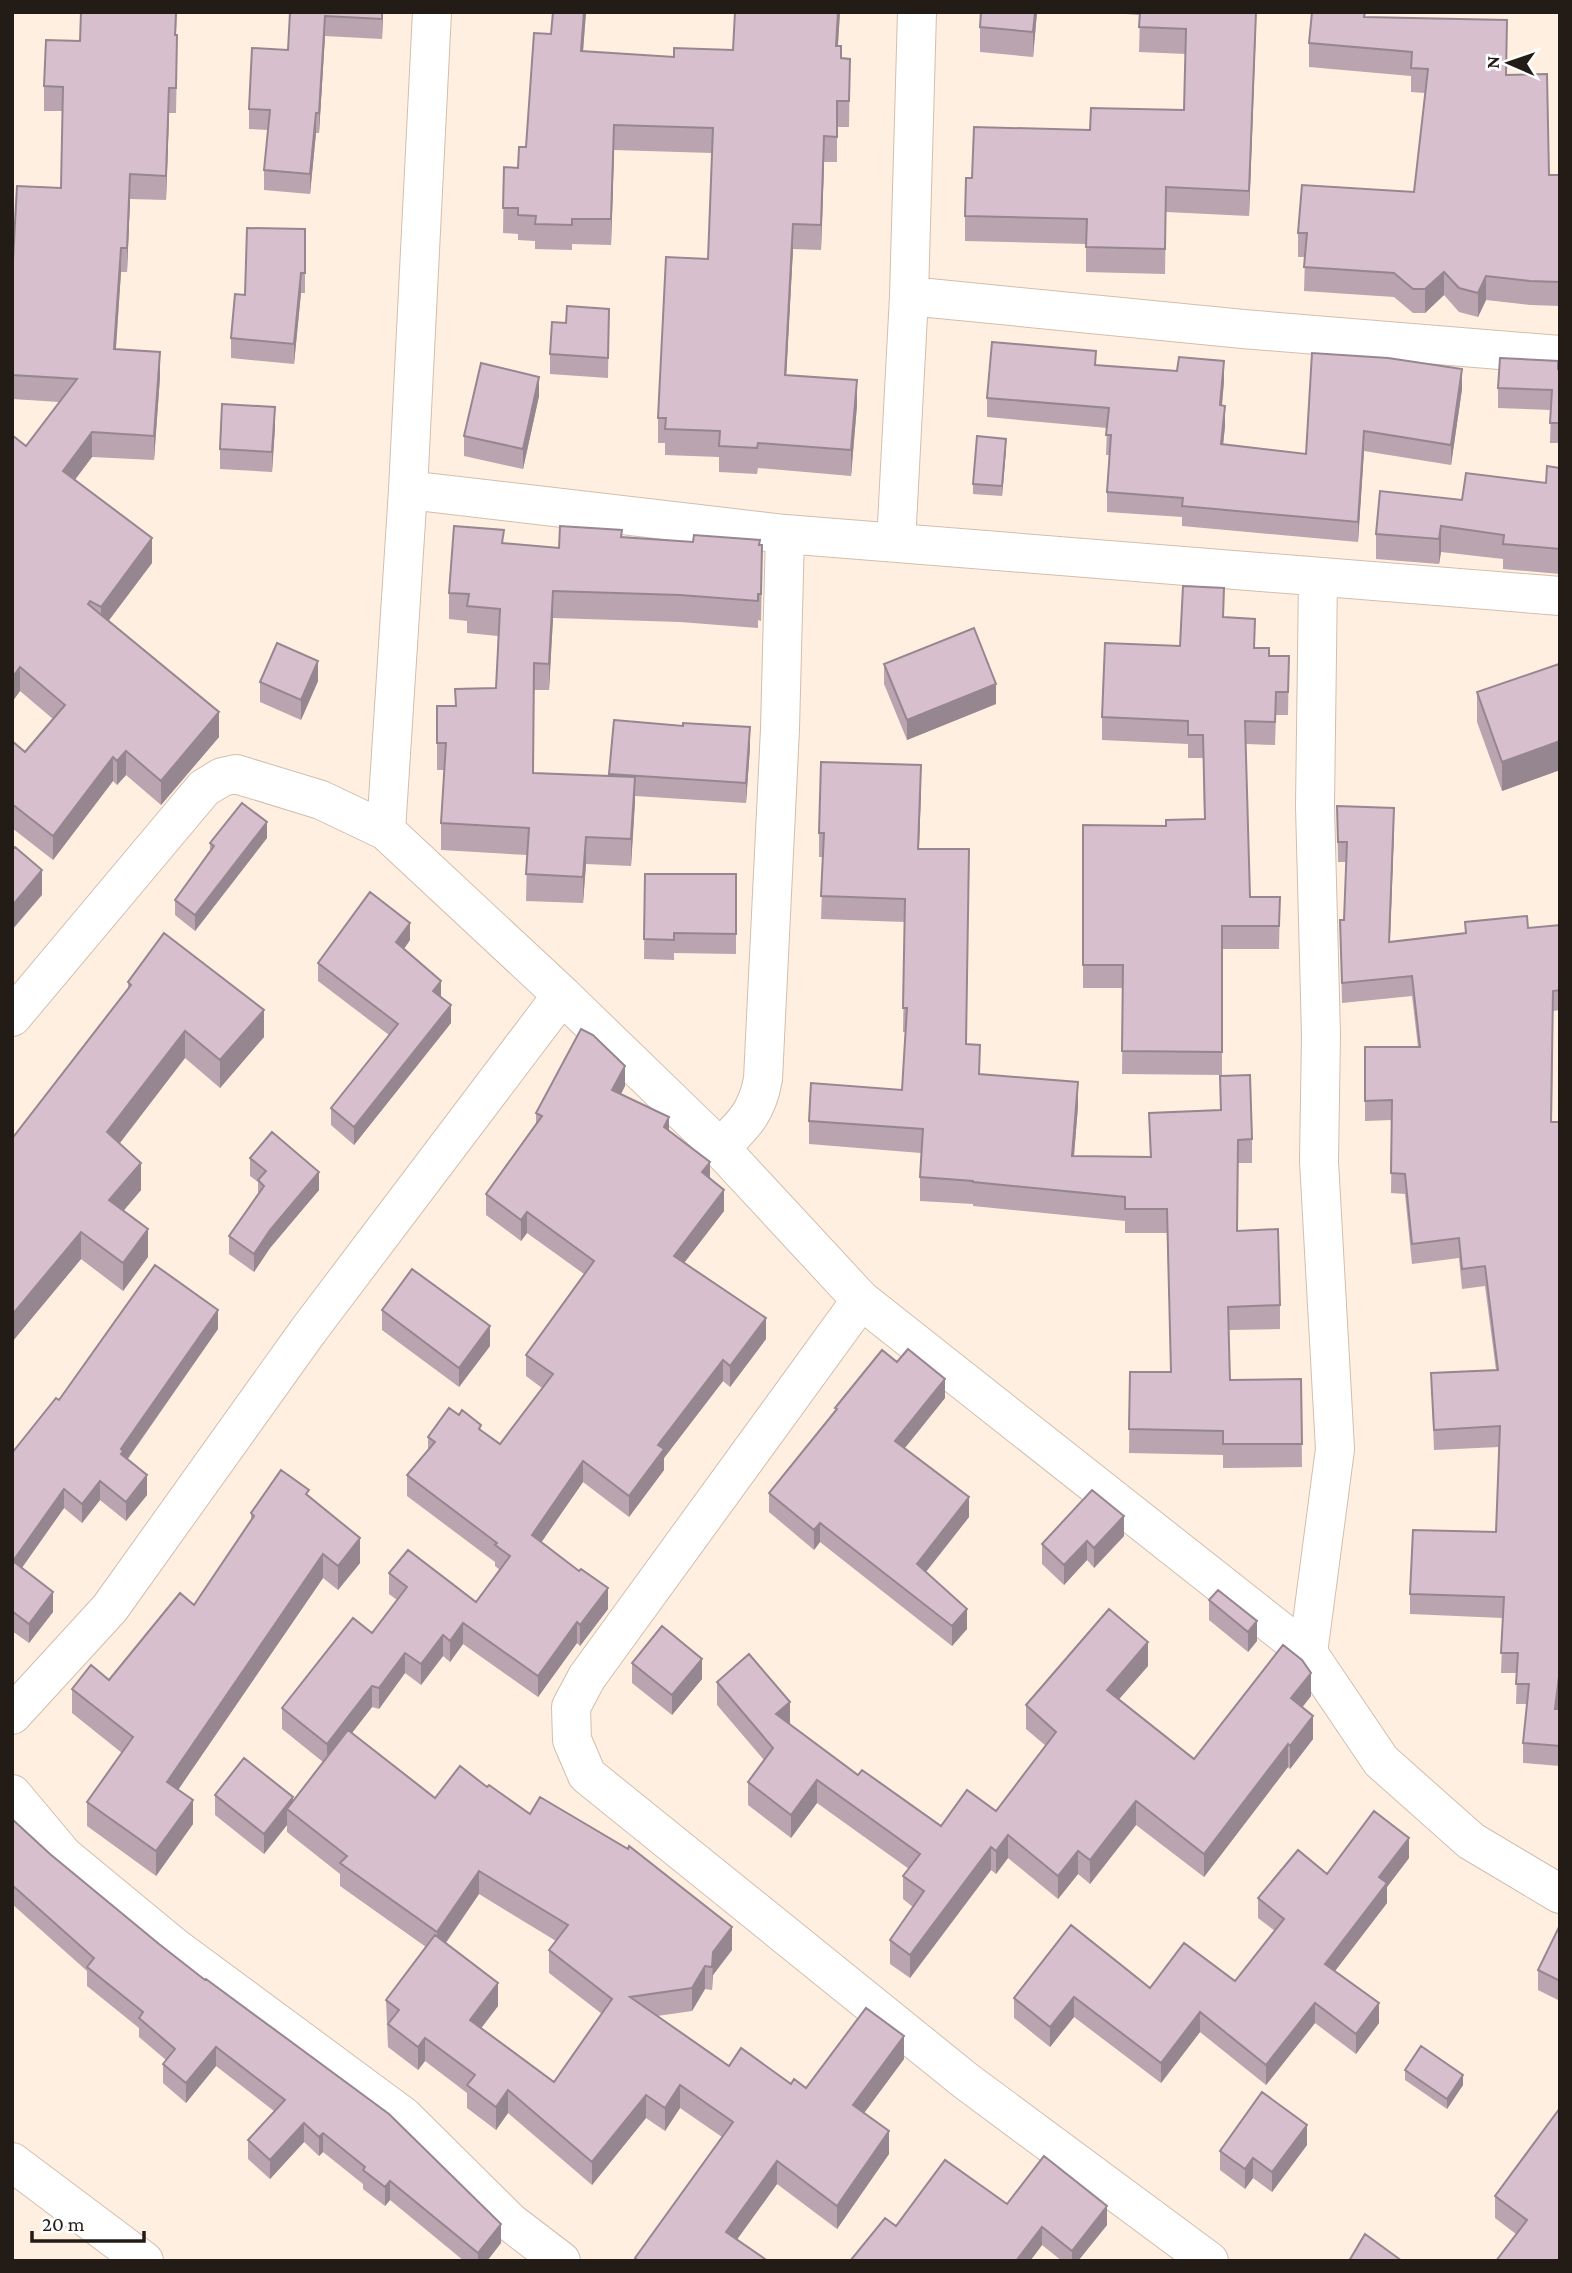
<svg xmlns="http://www.w3.org/2000/svg" width="1572" height="2273" font-family="'Crimson Pro',serif">
	<rect width="100%" height="100%" fill="#ffefe1"/>
	<g fill="none" stroke-linecap="round" stroke-linejoin="round">
		<g stroke="#d2bead" stroke-width="40">
			<path id="street" d="M909,296L1243,329L1560,355
				M408,490L785,534L1560,596
				M896,543L909,296L917,12
				M386,831L408,490L432,12
				M562,995L720,1148L861,1300L1308,1653L1381,1761L1471,1841L1560,1894
				M12,1017L204,788L222,777L236,774L321,800L386,831L562,995L308,1331L110,1608L12,1715
				M720,1148C743,1125 757,1113 763,1079L780,729L785,534
				M861,1300L587,1677L571,1707L572,1740L587,1775L966,2081L1209,2261
				M1308,1653L1335,1449L1319,1161L1321,1035L1315,806L1318,578
				M12,1794L64,1856L173,1946L403,2116L510,2222L561,2261
				M12,2162L144,2261"/>
		</g>
		<use href="#street" stroke="#fff" stroke-width="38"/>
	</g>
	<path fill="#b9a4b0" fill-rule="evenodd" d="M81,12H177L176,35L177,60L176,113H169L166,200L130,199L127,272H121L116,349L160,377L154,460L92,457L75,480L152,563L108,621L219,737L161,805L126,775L117,785L113,781L53,860L12,828V741L25,752L53,719L20,691L12,702V435L26,446L59,402L12,399V278L61,188L63,111H44V86L80,41Z
		M290,12H383L382,39L325,36L319,133H316L310,194L264,190V170L268,130L249,129V109L288,50Z
		M586,12L583,51L674,57L733,50L735,12H840L838,46L841,58L850,59L849,127H837V162H824L821,250L793,249L786,375L857,405L851,476L758,468L757,474L719,472V457L665,455V443H658V418L708,259L712,153L614,150L611,245L572,244V250L535,249V241L518,240V234L503,233L504,167L518,168L526,147L551,34Z
		M1037,12L1033,57L980,52V27Z
		M1097,12H1256L1249,216L1166,212L1165,274L1086,272V244L965,241V216L972,178L1090,130L1184,110L1186,54L1139,52L1140,15Z
		M1365,12V17L1506,75L1549,175H1560V306L1530,305L1486,300L1478,317L1459,312L1444,295L1425,313H1413L1394,297L1304,291L1305,257H1298V233L1414,192L1425,93L1411,92V76L1309,67V43Z
		M305,229V293H301L294,364L231,358V338L245,295Z
		M609,309L608,378L550,374V354L566,323Z
		M1096,365L1224,381L1222,405L1225,426L1223,445L1306,454L1462,389L1451,465L1364,451L1358,542L1182,526V517L1107,512V492L1109,455H1106L1107,428L987,417V398Z
		M1558,369H1560V443H1550L1551,410L1498,408V388Z
		M539,396L523,469L464,456V436Z
		M275,427L272,472L220,469V449Z
		M1006,449L1002,496L973,494V484Z
		M1560,468V574L1503,569V559L1441,552L1439,564L1376,559V534L1462,500L1546,483Z
		M622,537L762,572L761,621L758,620V628L680,622L553,618L549,690H534V773L609,776L614,720L750,747L746,803L635,796L631,866L586,864L583,903L526,901L527,855L441,850V823L444,770H437V706H455V689L496,688L498,636L467,633V621L449,619V593L504,543L559,548Z
		M1224,617L1255,648L1269,656H1289L1288,715H1276L1275,745L1246,744L1250,897H1280L1279,949H1222V1075L1122,1074L1123,988H1083V825L1166,826L1204,819L1203,758H1188V744L1102,740V717L1180,646Z
		M884,664L996,704L907,740L884,684Z
		M1560,666V770L1502,791L1477,722V692Z
		M318,681L301,720L260,702V682Z
		M921,789L919,849L966,1044L980,1074L1078,1106L1074,1156L1150,1157L1149,1113L1220,1111V1076L1252,1139V1163H1238L1237,1231L1280,1305V1329L1228,1330L1230,1380L1301,1379L1302,1467L1223,1468V1455L1129,1453L1130,1372H1171L1167,1233H1125V1221L973,1206V1204L920,1201V1177L921,1153L809,1144V1121L902,1090L906,1032H903L905,922L821,919L823,857H819V833Z
		M1337,806L1394,829L1390,942L1465,933V922L1528,928L1560,925V1010L1553,1011L1552,1122H1560V1688L1558,1709H1560V1766L1523,1763V1743L1527,1704H1516L1517,1673H1501L1503,1618L1410,1614V1594L1496,1532L1499,1447L1434,1450L1431,1373L1496,1370L1485,1286L1462,1289L1459,1258L1412,1264L1405,1194L1391,1193L1392,1120L1365,1121V1047H1418L1412,996L1342,1003L1340,920H1344L1346,862H1338Z
		M267,838L195,931L175,915V900L210,850V843Z
		M645,874H736V954L674,953V960L644,959Z
		M410,940L404,949L441,997L451,1023L354,1145L331,1125V1108L389,1035L318,981V963Z
		M128,982L264,1037L220,1088L185,1058L119,1143L141,1190L123,1211L148,1257L123,1291L81,1259L12,1342V1134L14,1136L128,989Z
		M625,1086L621,1094L669,1130L710,1179L724,1211L684,1263L766,1339L730,1387L723,1381L664,1458V1470L629,1517L583,1482L541,1542L608,1609L580,1646L577,1643L538,1697L463,1644L450,1662L443,1656L421,1685L405,1673L379,1709L372,1707L352,1733L435,1798L487,1787L732,1950L713,1975L712,1990L705,1989L692,2011L657,2016L729,2066L806,2088L904,2059L864,2113L889,2154L837,2229L777,2184L737,2239L768,2261H635V2258L722,2137L680,2108L665,2131L646,2118L592,2185L508,2113L496,2130L467,2108V2093L425,2061L418,2070L388,2047L386,2000L426,1947L340,1886V1874L287,1832V1825L264,1854L215,1815V1795L293,1800L323,1762L282,1729V1708L372,1633L397,1600L389,1594V1573L476,1602L500,1570L495,1566V1562L407,1496V1475L428,1451V1437L481,1431L500,1444L542,1388L526,1376V1355L584,1274L527,1233L521,1241L486,1215V1194L536,1123V1113ZM479,1894L556,1941L549,1950V1973L602,2014L554,2082L481,2028L498,2006L446,1943Z
		M250,1158L319,1190L270,1248L254,1272L229,1254V1236L258,1196V1182L250,1176Z
		M382,1310L490,1346L459,1387L382,1330Z
		M218,1329L128,1459L147,1495L126,1521L100,1500L82,1523L64,1508L22,1568L53,1612L29,1643L12,1631V1453L59,1400Z
		M945,1398L905,1448L969,1517L926,1572L967,1629L952,1646L820,1542L814,1550L769,1512V1493L835,1412V1408Z
		M309,1497L360,1563L338,1590L323,1578L178,1790L193,1824L156,1876L87,1826V1802L122,1753L72,1713V1689L109,1680L194,1605L251,1521V1513Z
		M1124,1536L1094,1568L1087,1560L1064,1585L1042,1564V1544Z
		M1218,1590L1257,1641L1248,1652L1209,1620V1600Z
		M632,1663L702,1679L672,1715L632,1683Z
		M1148,1666L1119,1699L1194,1759L1311,1696L1302,1707L1313,1739L1290,1769L1288,1767L1204,1877L1136,1825L1090,1884L1078,1874L1058,1899L1008,1858L996,1874L991,1870L910,1978L890,1964V1940L913,1907L903,1899V1876L909,1869L817,1803L791,1838L748,1805V1782L764,1760L717,1705V1682L790,1724L858,1775L941,1826L996,1811L1046,1746L1026,1729V1705Z
		M12,1819L50,1854L501,2243L487,2261H464L390,2200L385,2206L363,2189V2184L323,2152L319,2156L304,2142L270,2179L248,2159V2140L274,2111L216,2066L186,2103L163,2083V2064L166,2060L139,2037V2028L87,1986V1971L12,1904Z
		M1409,1858L1387,1887V1903L1335,1971L1379,2023L1356,2054L1315,2023L1266,2085L1200,2032L1161,2083L1074,2017L1050,2047L1014,2018V1998L1235,1981L1275,1931L1258,1918V1898L1327,1874Z
		M1560,1927V2001L1538,1990V1970Z
		M1405,2070L1463,2085L1447,2109L1405,2080Z
		M1560,2108V2261L1516,2234L1495,2218V2196Z
		M1307,2145L1272,2192L1253,2178L1245,2189L1220,2170V2151Z
		M1007,2204L1107,2225L1078,2261H1062L1042,2245L1030,2261H850L896,2226Z"/>
	<path fill="#968690" d="M382,12H383L382,39Z
		M584,12H586L581,77V51Z
		M838,12H840L836,72V46Z
		M1035,12H1037L1033,57V32Z
		M1256,12V29L1249,216V191Z
		M325,16V36L319,133V113Z
		M169,88V113L166,200V176Z
		M316,113V133L310,194V174Z
		M614,125V150L611,245V219Z
		M824,136V162L821,250V225Z
		M130,174V199L127,272V248Z
		M793,224V249L785,401V375Z
		M121,248V272L114,374V349Z
		M1444,272V295L1425,313V289Z
		M301,273V293L294,364V344Z
		M1486,276V300L1478,317V293Z
		M160,352V377L154,460V436Z
		M1224,361V381L1220,425V405Z
		M1462,369V389L1451,465V445Z
		M539,377V396L523,469V449Z
		M857,380V405L851,476V450Z
		M1225,406V426L1221,464V444Z
		M275,407V427L272,472V452Z
		M1364,431V451L1358,542V522Z
		M92,432V457L63,495V471Z
		M1006,439V449L1002,496V486Z
		M1441,526V552L1439,564V539Z
		M152,538V563L101,631V607Z
		M553,591V618L549,690V664Z
		M318,661V681L301,720V700Z
		M20,667V691L12,702V678Z
		M996,684V704L907,740V720Z
		M219,712V737L161,805V781Z
		M750,727V747L746,803V783Z
		M1560,741V770L1502,791V762Z
		M126,751V775L117,785V761Z
		M113,757V781L53,860V836Z
		M921,765V789L918,872V849Z
		M635,777V803L631,866V839Z
		M1394,808V829L1389,962V942Z
		M267,822V838L195,931V915Z
		M586,837V864L583,903V877Z
		M42,870V895L12,930V906Z
		M410,923V940L396,960V942Z
		M441,981V998L433,991Z
		M451,1005V1023L354,1145V1127Z
		M264,1010V1037L220,1088V1060Z
		M185,1031V1058L107,1160V1132Z
		M625,1066V1086L612,1111V1090Z
		M1078,1082V1106L1072,1179V1156Z
		M669,1117V1138L664,1127Z
		M710,1162V1183L702,1172Z
		M141,1163V1190L109,1228V1200Z
		M319,1172V1190L270,1248L254,1272V1254L270,1230Z
		M724,1190V1211L674,1276V1256Z
		M527,1212V1233L521,1241V1220Z
		M148,1229V1257L123,1291V1263Z
		M81,1232V1259L12,1342V1315Z
		M218,1310V1329L123,1465L121,1449Z
		M766,1318V1339L730,1387V1366Z
		M490,1326V1346L459,1387V1368Z
		M723,1360V1381L664,1458V1470L629,1517V1496L658,1445Z
		M945,1379V1398L895,1460V1441Z
		M583,1461V1482L532,1556V1535Z
		M147,1475V1495L126,1521V1502Z
		M100,1481V1500L82,1523V1504Z
		M64,1489V1508L13,1580V1561Z
		M969,1497V1517L917,1583V1564Z
		M1124,1516V1536L1094,1568V1548Z
		M820,1523V1542L814,1550V1530Z
		M360,1538V1563L338,1590V1566Z
		M1087,1541V1560L1064,1585V1565Z
		M323,1554V1578L167,1806V1782Z
		M608,1588V1609L580,1646V1625Z
		M53,1592V1612L29,1643V1624Z
		M967,1609V1629L952,1646V1626Z
		M1257,1621V1641L1248,1652V1632Z
		M577,1622V1643L538,1697V1676Z
		M463,1623V1644L450,1662V1641Z
		M443,1635V1656L421,1685V1664Z
		M1148,1642V1666L1107,1713V1690Z
		M405,1653V1673L379,1709V1688Z
		M702,1659V1679L672,1715V1695Z
		M1560,1668V1688L1555,1729V1709Z
		M1311,1673V1696L1291,1722V1698Z
		M372,1686V1707L327,1765V1744Z
		M790,1702V1725L776,1714Z
		M1313,1716V1739L1290,1769V1746Z
		M1288,1744V1767L1204,1877V1854Z
		M817,1780V1803L791,1838V1815Z
		M293,1797V1814L287,1809V1825L264,1854V1834Z
		M193,1800V1824L156,1876V1851Z
		M1136,1801V1825L1090,1884V1860Z
		M1008,1835V1858L996,1874V1851Z
		M1409,1838V1858L1387,1887V1903L1325,1984V1964L1379,1877Z
		M991,1847V1870L910,1978V1955Z
		M1078,1851V1874L1058,1899V1876Z
		M479,1871V1894L437,1955V1932Z
		M732,1927V1950L713,1975L712,1990L713,1952Z
		M705,1966V1989L692,2011V1988Z
		M498,1983V2006L470,2043V2020Z
		M1074,1997V2017L1050,2047V2027Z
		M1315,2003V2023L1266,2085V2065Z
		M1379,2003V2023L1356,2054V2034Z
		M1200,2012V2032L1161,2083V2063Z
		M904,2036V2059L853,2128V2105Z
		M425,2038V2061L418,2070V2047Z
		M216,2047V2066L186,2103V2083Z
		M1463,2075V2085L1447,2109V2099Z
		M680,2085V2108L665,2131V2108Z
		M508,2090V2113L496,2130V2107Z
		M646,2095V2118L592,2185V2162Z
		M304,2123V2142L270,2179V2160Z
		M1307,2125V2145L1272,2192V2172Z
		M889,2131V2154L837,2229V2206Z
		M323,2133V2152L319,2156V2137Z
		M1253,2158V2178L1245,2189V2169Z
		M777,2161V2184L726,2255V2232Z
		M390,2181V2200L385,2206V2187Z
		M1107,2206V2225L1078,2261H1072V2251Z
		M501,2224V2243L487,2261H478V2253Z
		M1042,2227V2245L1030,2261H1016Z"/>
	<path fill="#d7bfcd" stroke="#968690" stroke-width="2" d="M81,12H176L175,35H177L176,88H169L166,176L130,174L127,248H121L114,349L160,352L154,436L92,432L63,471L152,538L101,607L90,601L88,604L219,712L161,781L126,751L117,761L113,757L53,836L12,804V741L25,752L65,705L20,667L12,678V435L26,446L77,379L12,375V278L17,186L61,188L63,87L44,86L46,40L80,41Z
		M290,12H382V19L325,16L319,113H316L310,174L264,170L270,110L249,109L252,48L288,50Z
		M553,12H584L581,51L674,57V48L733,50L735,12H838L836,46H841V58L850,59L849,101H837V137L824,136L821,225L793,224L785,375L857,380L851,450L758,443L757,448L719,446L720,431L665,429L666,418H658L666,257L708,259L713,128L614,125L611,219H572V225L535,224L536,216L518,215V208H503L504,167L518,168L519,147H526L534,33L551,34Z
		M981,12H1035L1033,32L980,27Z
		M1140,12H1256L1249,191L1166,187L1165,249L1086,247L1087,219L965,216L966,178H972L974,127L1090,130L1091,108L1184,110L1186,29L1139,27Z
		M1312,12H1365L1364,17L1507,20L1506,75L1547,74L1549,175H1560V282L1530,281L1486,276L1478,293L1459,288L1444,272L1425,289H1413L1394,273L1304,267L1307,233H1298L1302,185L1414,192L1428,69L1411,68L1412,52L1309,43Z
		M247,228L305,229V273H301L294,344L231,338L235,294L245,295Z
		M567,306L609,309L608,358L550,354L552,322L566,323Z
		M992,342L1096,351L1095,365L1177,371L1179,357L1224,361L1220,405L1225,406L1221,444L1306,454L1312,353L1388,358L1462,369L1451,445L1364,431L1358,522L1182,506L1183,498L1107,492L1111,435H1106L1109,408L987,398Z
		M1500,358L1558,361V369H1560V423H1550L1552,390L1498,388Z
		M481,363L539,377L523,449L464,436Z
		M222,404L275,407L272,452L220,449Z
		M977,436L1006,439L1002,486L973,484Z
		M1547,466L1560,468V549L1503,544L1504,535L1441,526L1439,539L1376,534L1380,491L1462,500L1466,473L1546,483Z
		M454,526L504,530L502,543L559,548L560,526L622,530L621,537L693,542L694,535L760,540L759,545H762L761,594H758V601L680,595L553,591L549,664L534,663L533,773L635,777L631,839L586,837L583,877L526,874L529,828L441,823L446,743H437V706H456L455,689L496,688L500,609L467,606L469,594L449,593Z
		M1183,586L1224,588L1223,617L1255,619L1254,648H1269V656H1289L1288,692H1276L1275,722L1245,721L1250,897H1280L1279,926H1222V1052L1122,1051L1123,965H1083V825L1166,826V820L1205,819L1203,735H1188V721L1102,717L1105,643L1180,646Z
		M974,628L996,684L907,720L884,664Z
		M277,643L318,661L301,700L260,682Z
		M1559,664L1560,666V741L1502,762L1477,692Z
		M614,720L683,726V723L750,727L746,783L609,774Z
		M821,762L921,765L918,849H969L966,1044L980,1045L979,1074L1078,1082L1072,1156L1151,1157L1149,1113L1221,1110L1220,1076L1250,1075L1252,1139L1238,1140L1237,1231L1278,1229L1280,1305L1228,1307L1230,1380L1301,1379L1302,1444H1223V1431L1129,1429L1130,1372H1171L1167,1209H1125V1197L973,1182V1181L920,1177L923,1129L809,1121L811,1083L902,1090L907,1008H903L905,899L821,896L824,833H819Z
		M242,803L267,822L195,915L175,900L214,846L210,843Z
		M1337,806L1394,808L1389,942L1466,933L1465,922L1527,916L1528,928L1560,925V990L1553,991L1551,1122H1560V1668L1555,1709H1560V1746L1523,1743L1529,1684H1516L1518,1653H1501L1504,1597L1410,1594L1413,1530L1496,1532L1500,1426L1434,1430L1431,1373L1498,1370L1485,1266L1462,1269L1459,1238L1412,1244L1405,1174L1391,1173L1392,1100L1365,1101V1047H1420L1412,976L1342,983L1340,920H1344L1347,842H1338Z
		M15,847L42,870L12,906V850Z
		M645,874H736V934L674,933V940L644,939Z
		M370,892L410,923L396,942L441,981L433,991L451,1005L354,1127L331,1108L398,1024L318,963Z
		M164,933L264,1010L220,1060L185,1031L107,1132L141,1163L109,1200L148,1229L123,1263L81,1232L12,1315V1134L14,1136L131,985L128,982Z
		M581,1029L593,1035L625,1066L612,1090L669,1117L664,1127L710,1162L702,1172L724,1190L674,1256L766,1318L730,1366L723,1360L658,1445L664,1449L629,1496L583,1461L532,1535L579,1571L581,1569L608,1588L580,1625L577,1622L538,1676L463,1623L450,1641L443,1635L421,1664L405,1653L379,1688L372,1686L327,1744L282,1708L353,1618L372,1633L407,1587L389,1573L408,1550L476,1602L510,1556L495,1545L497,1543L407,1475L435,1442L428,1437L449,1408L459,1415L462,1410L481,1425L479,1429L500,1444L553,1374L526,1355L594,1261L527,1212L521,1220L486,1194L542,1116L536,1113Z
		M272,1132L319,1172L270,1230L254,1254L229,1236L264,1186L258,1180L266,1171L250,1158Z
		M155,1265L218,1310L121,1449L123,1451L121,1454L147,1475L126,1502L100,1481L82,1504L64,1489L13,1561L53,1592L29,1624L12,1611V1453L56,1398L59,1400Z
		M412,1269L490,1326L459,1368L382,1310Z
		M908,1349L945,1379L895,1441L969,1497L917,1564L967,1609L952,1626L820,1523L814,1530L769,1493L837,1409L835,1408L882,1350L897,1362Z
		M281,1470L309,1490L306,1494L360,1538L338,1566L323,1554L167,1782L193,1800L156,1851L87,1802L133,1737L72,1689L91,1665L109,1680L180,1593L194,1605L254,1516L251,1513Z
		M1092,1490L1124,1516L1094,1548L1087,1541L1064,1565L1042,1544Z
		M1218,1590L1257,1621L1248,1632L1209,1600Z
		M1109,1609L1148,1642L1107,1690L1194,1759L1283,1645L1302,1660L1311,1673L1291,1698L1313,1716L1290,1746L1288,1744L1204,1854L1136,1801L1090,1860L1078,1851L1058,1876L1008,1835L996,1851L991,1847L910,1955L890,1940L924,1891L903,1876L920,1854L817,1780L791,1815L748,1782L773,1748L717,1682L749,1654L790,1702L776,1714L858,1775L862,1770L941,1826L967,1790L996,1811L1056,1732L1026,1705Z
		M662,1626L702,1659L672,1695L632,1663Z
		M348,1730L435,1798L460,1766L487,1787L489,1785L530,1814L540,1797L628,1849L629,1846L732,1927L713,1952L712,1967L705,1966L692,1988L630,1997L729,2066L741,2048L791,2084L794,2079L806,2088L866,2008L904,2036L853,2105L889,2131L837,2206L777,2161L726,2232L768,2261H639L635,2258L733,2122L680,2085L665,2108L646,2095L592,2162L508,2090L496,2107L467,2085L475,2075L425,2038L418,2047L388,2024L399,2010L386,2000L435,1935L498,1983L470,2020L554,2082L612,1999L549,1950L568,1925L479,1871L437,1932L340,1863L347,1856L287,1809Z
		M244,1758L293,1797L264,1834L215,1795Z
		M1374,1811L1409,1838L1379,1877L1387,1883L1325,1964L1379,2003L1356,2034L1315,2003L1266,2065L1200,2012L1161,2063L1074,1997L1050,2027L1014,1998L1071,1925L1150,1988L1184,1943L1235,1981L1284,1919L1258,1898L1298,1850L1327,1874Z
		M12,1819L50,1854L159,1944L205,1980L206,1979L389,2114L501,2224L478,2253L390,2181L385,2187L363,2170L365,2167L323,2133L319,2137L304,2123L270,2160L248,2140L285,2100L216,2047L186,2083L163,2064L175,2049L139,2018L143,2012L87,1967L94,1958L12,1885Z
		M1559,1927H1560V1981L1538,1970Z
		M1421,2046L1463,2075L1447,2099L1405,2070Z
		M1262,2092L1307,2125L1272,2172L1253,2158L1245,2169L1220,2151Z
		M1560,2108V2261H1496L1527,2220L1495,2196Z
		M1044,2156L1107,2206L1072,2251L1042,2227L1016,2261H850L885,2218L896,2226L945,2160L1007,2204Z
		M1365,2234L1402,2261H1349Z"/>
	<rect width="1572" height="2273" fill="none" stroke="#231c16" stroke-width="28"/>
	<g transform="translate(1509 63) rotate(272)" stroke="#ffffff" stroke-width="5" paint-order="stroke">
	<path d="M0-5L12 26L0 18L-12 26Z" fill="#231c16"/>
	<text y="-10" font-size="19" font-weight="bold" text-anchor="middle" fill="#231c16">N</text>
	</g>
	<path d="M32 2231v10h112v-10" fill="none" stroke="#231c16" stroke-width="3.5"/>
	<text x="42" y="2231" font-size="21" fill="#231c16" stroke="#ffffff" stroke-width="5" paint-order="stroke">20 m</text>
</svg>
